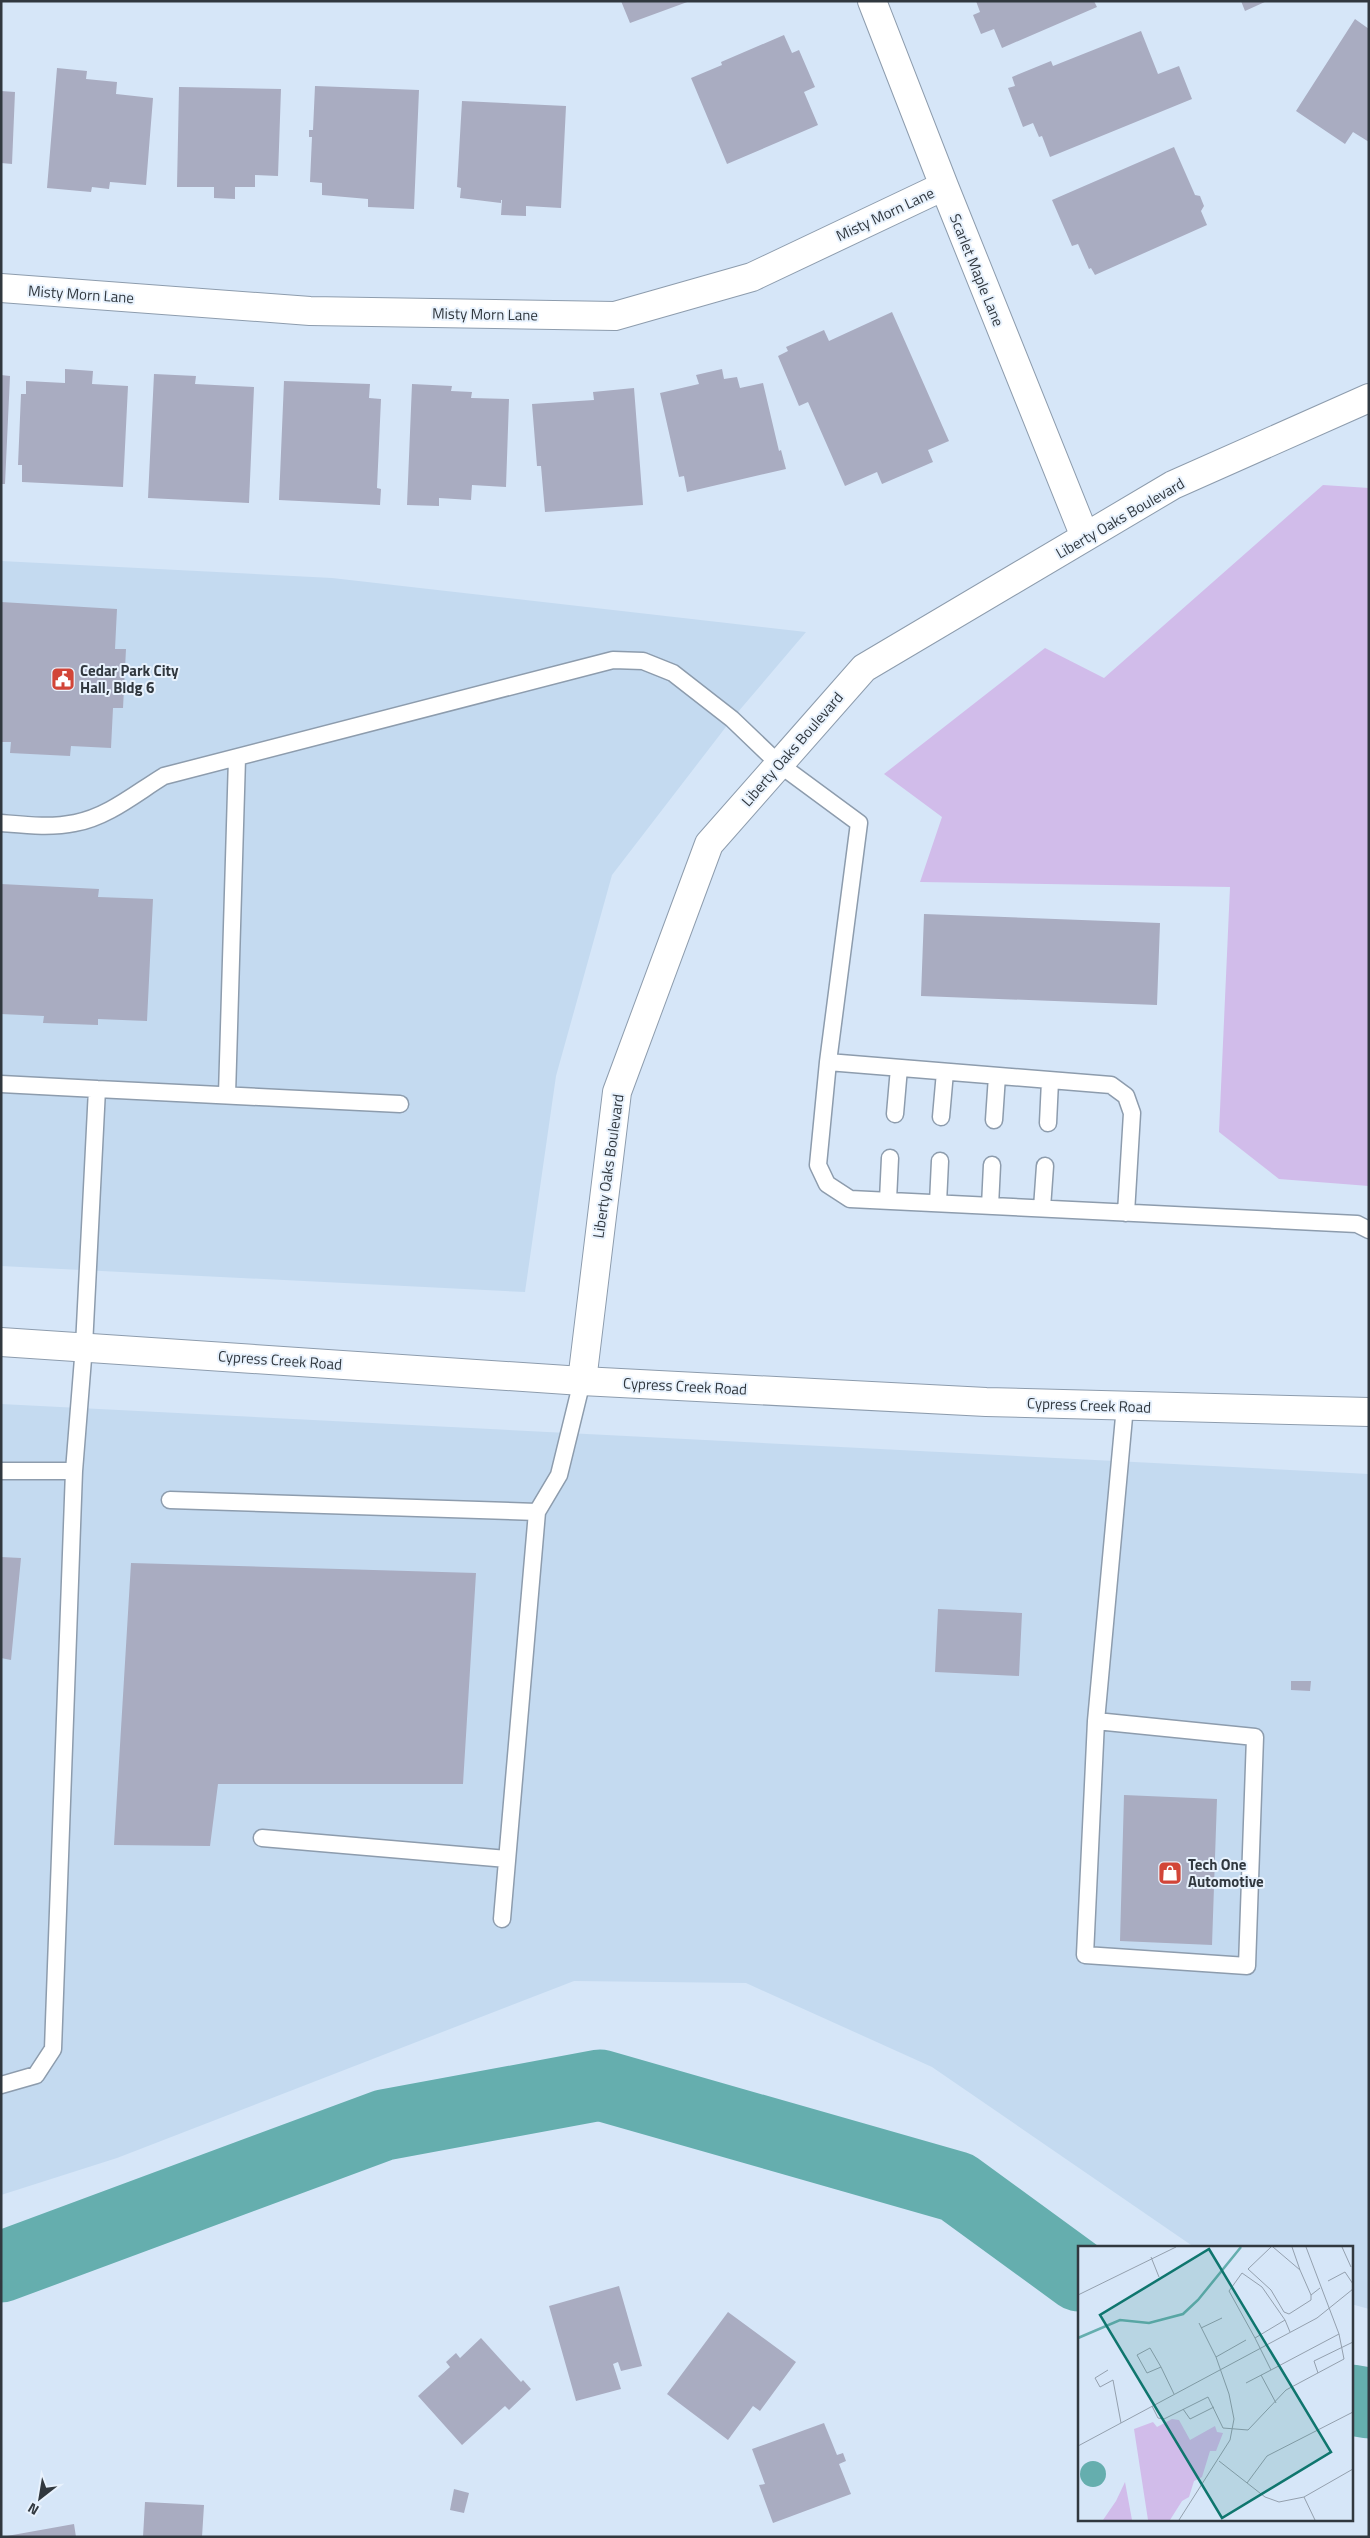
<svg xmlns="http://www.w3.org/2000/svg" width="1370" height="2538" font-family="'Titillium Web',sans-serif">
	<rect width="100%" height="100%" fill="#d6e6f8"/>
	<path fill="#c4daf0" d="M1,561L332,578L806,632L732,719L612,875L556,1076L525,1292L1,1266Z
		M1,1404L1369,1474V2309L1351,2304V2247H1194L932,2067L746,1983L574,1981L117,2158L1,2195Z"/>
	<path fill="#d1bcea" d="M1323,485L1369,488V1186L1279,1179L1219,1132L1230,887L920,882L942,817L884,774L1045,648L1104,678Z"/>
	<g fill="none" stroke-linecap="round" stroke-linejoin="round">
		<path stroke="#65aeae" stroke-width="71" d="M1,2267L384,2125L600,2085L957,2187L1079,2276
			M1351,2400L1369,2403"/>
	</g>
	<path fill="#a9acc1" d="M621,1H690L630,23Z
		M976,1H1094L1097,7L1002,48L994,29L981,34L973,15L980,12Z
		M1241,1H1267L1245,11Z
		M1355,19L1369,29V142L1353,132L1345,144L1296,111Z
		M1141,31L1158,74L1179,66L1192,99L1050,157L1042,136L1039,137L1033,123L1023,127L1008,88L1015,86L1012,77L1051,61L1053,66Z
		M784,35L792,53L799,50L815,87L804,92L818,125L727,164L691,78L722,65L721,62Z
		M57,68L87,71L86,79L117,82L116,94L153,98L146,185L110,182L109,189L92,187L91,192L47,188Z
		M315,86L419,90L414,209L368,207V199L322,195V183L310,182L312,137H309V130H313Z
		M179,87L281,89L278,176L255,175V187H235V199L214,198V187H177Z
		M1,91L15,92L12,164L1,163Z
		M462,101L566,106L561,208L526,206V216L501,215L502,200H501V203L460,198L461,188L457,187Z
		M1174,147L1195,195L1200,196L1204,206L1201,211L1207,225L1095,275L1091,268L1089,269L1078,244L1072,246L1052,200Z
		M892,312L949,441L928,450L933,462L882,484L877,472L845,486L808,402L799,406L778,356L788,351L786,347L824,330L829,341Z
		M65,369L93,371L92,384L128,386L123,487L22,482V465H18L21,394H26V381L65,383Z
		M722,369L724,379L737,377L740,388L763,383L779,451L781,450L786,469L687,492L684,476L679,477L660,393L699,384L696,375Z
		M154,374L196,376L195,384L254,387L249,503L148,498Z
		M1,375L10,376L5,484H1Z
		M284,381L370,384L369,398L381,399L377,488L381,489L380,505L279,500Z
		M412,384L452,386L451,391L472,392L471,398L509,399L506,487L472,485L471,500L439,498V506L407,505Z
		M634,388L643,505L545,512L541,466H537L532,404L594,400L593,392Z
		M1,602L117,609L115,649H126L123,708H113L111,748L71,746L70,756L10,753L11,742H1Z
		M1,884L99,889L98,897L153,899L147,1021L98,1019V1025L43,1023L44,1016L1,1014Z
		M924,914L1160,923L1157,1005L921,996Z
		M1,1557L21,1558L11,1660L1,1658Z
		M131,1563L476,1573L463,1784H218L210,1846L114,1845Z
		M938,1609L1022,1613L1019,1676L935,1672Z
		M1291,1681H1311L1310,1691L1291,1690Z
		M1124,1795L1217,1799L1212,1945L1120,1941Z
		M619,2286L642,2366L621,2371L618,2362L613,2364L621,2389L576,2401L549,2306Z
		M728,2312L796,2362L760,2411L753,2406L728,2440L667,2394Z
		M481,2338L521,2382L523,2380L531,2389L509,2410L505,2406L462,2445L418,2396L450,2367L446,2362L456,2353L460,2358Z
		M824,2423L837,2455L843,2453L846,2461L839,2464L851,2494L773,2523L759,2485L765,2484L752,2449Z
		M454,2489L469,2493L464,2513L450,2510Z
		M145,2502L204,2505L202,2537H143Z
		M74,2524L76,2537H7V2536Z"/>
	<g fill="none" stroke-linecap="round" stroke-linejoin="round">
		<g stroke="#8d9cad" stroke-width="19">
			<path id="lane" d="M1,823C25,825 51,828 75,823C108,817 136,793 164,776L613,660L643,661L673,673L732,719L779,764L859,823L828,1062L818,1165L827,1184L850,1199L1357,1224L1369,1230
				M828,1062L1111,1085L1126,1096L1132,1113L1126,1213
				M1,1084L97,1089L84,1346L74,1471H1
				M97,1089L400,1104
				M227,1095L237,758
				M895,1114L899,1068
				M941,1117L945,1072
				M994,1120L997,1076
				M1048,1123L1050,1081
				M888,1200L890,1158
				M938,1203L940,1161
				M990,1206L992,1165
				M1042,1208L1045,1166
				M170,1500L537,1512L559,1475L582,1381
				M1096,1721L1255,1737L1247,1966L1085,1955L1096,1721L1125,1406
				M262,1838L507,1859
				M502,1919L537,1512
				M1,2085L36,2075L53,2049L74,1471"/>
		</g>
		<g stroke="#8d9cad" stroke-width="30">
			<path id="street" d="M872,1L944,186L1085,537
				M1,288L310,311L615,316L752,277L944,186
				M582,1381L617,1092L709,844L864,668L1173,485L1369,398"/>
		</g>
		<g stroke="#8d9cad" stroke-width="30">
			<path id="secondary" d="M1,1342L582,1381L986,1402L1369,1412"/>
		</g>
		<use href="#lane" stroke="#fff" stroke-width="16"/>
		<use href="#street" stroke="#fff" stroke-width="28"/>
		<use href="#secondary" stroke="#fff" stroke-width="28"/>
	</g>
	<defs>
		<g id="civic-square" transform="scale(1.25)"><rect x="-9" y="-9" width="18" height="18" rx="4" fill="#d24538" stroke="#e8f2fd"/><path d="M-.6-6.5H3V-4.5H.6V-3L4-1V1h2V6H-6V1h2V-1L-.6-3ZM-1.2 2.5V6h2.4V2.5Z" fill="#fff"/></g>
		<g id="shop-square" transform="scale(1.25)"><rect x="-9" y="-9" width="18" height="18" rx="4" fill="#d24538" stroke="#e8f2fd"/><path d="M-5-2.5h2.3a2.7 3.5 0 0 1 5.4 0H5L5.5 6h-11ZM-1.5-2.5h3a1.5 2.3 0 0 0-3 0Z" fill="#fff"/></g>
	</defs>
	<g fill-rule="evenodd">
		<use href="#civic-square" x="63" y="679"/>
		<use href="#shop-square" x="1170" y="1873"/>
	</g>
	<g text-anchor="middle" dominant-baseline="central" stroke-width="4" stroke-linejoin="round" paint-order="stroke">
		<g font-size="15" fill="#31383f" stroke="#e8f2fd">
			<text transform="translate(885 214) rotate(-25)">Misty Morn Lane</text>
			<text transform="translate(977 270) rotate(68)">Scarlet Maple Lane</text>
			<text transform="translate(81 294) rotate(4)">Misty Morn Lane</text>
			<text transform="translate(485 314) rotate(1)">Misty Morn Lane</text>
			<text transform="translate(1120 518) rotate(-30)">Liberty Oaks Boulevard</text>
			<text transform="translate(792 749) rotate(-49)">Liberty Oaks Boulevard</text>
			<text transform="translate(608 1166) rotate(-82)">Liberty Oaks Boulevard</text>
			<text transform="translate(280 1360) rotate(4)">Cypress Creek Road</text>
			<text transform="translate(685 1386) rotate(3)">Cypress Creek Road</text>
			<text transform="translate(1089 1405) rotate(2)">Cypress Creek Road</text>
		</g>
		<g font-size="15" font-weight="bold" fill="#31383f" stroke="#e8f2fd" text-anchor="start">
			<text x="80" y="670">Cedar Park City<tspan x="80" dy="17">Hall, Bldg 6</tspan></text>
			<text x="1188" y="1864">Tech One<tspan x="1188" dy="17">Automotive</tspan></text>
		</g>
	</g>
	<g transform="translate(1078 2246)">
		<rect width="275" height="275" fill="#d6e6f8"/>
		<path d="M94,173L101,174L112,194L137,180L139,186L145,187L138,205H132L124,231L116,235L111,251L104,255L92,274H70L56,183L75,176L79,181ZM47,236L54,274H25L38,255Z" fill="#d1bcea"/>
		<path d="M2 228a13 13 0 1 1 26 0a13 13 0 1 1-26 0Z" fill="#65aeae"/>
		<path fill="none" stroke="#65aeae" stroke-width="2.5" d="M0,92L42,74L71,77L105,68L120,54L163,1"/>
		<path fill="none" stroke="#94a0ae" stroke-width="1" d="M193,1L170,23L193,44L206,66L211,68L233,54V49L242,42M195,1L222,24L233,49M214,1L222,24M264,1L273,21M73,11L81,31M250,35L267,26L275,38M0,49L98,1M121,77L138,111M123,82L144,72M212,86L207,74L177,92L193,124L261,88L228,1M177,92L151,45L164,27L184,41L207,74M83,121L69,127L59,109L72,102L83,121L96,148M30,124L17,132L22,141L35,134L43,177M240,127L236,115L275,96M183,129L198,157M168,137L193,124M74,160L80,172L86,173L130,151L145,182L170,184L208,144L266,113L261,88M105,163L112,173L136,161M0,200L239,72L275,43M141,215L187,251L201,256L226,251L275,223M169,237L189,210L275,166M226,251L237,274M101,274L152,194L156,173L151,148L138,111L168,94"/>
		<path fill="#0f766e" fill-opacity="0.15" stroke="#0f766e" stroke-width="2.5" d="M131,3L253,206L144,272L22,69Z"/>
		<rect width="275" height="275" fill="none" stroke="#31383f" stroke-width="2.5"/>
	</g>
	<rect width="1370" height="2538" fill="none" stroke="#31383f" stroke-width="5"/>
	<g transform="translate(40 2498) rotate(211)" stroke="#e8f2fd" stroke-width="4" paint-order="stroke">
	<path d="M0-4L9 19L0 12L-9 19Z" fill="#31383f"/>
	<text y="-8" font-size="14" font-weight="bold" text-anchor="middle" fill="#31383f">N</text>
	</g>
</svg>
